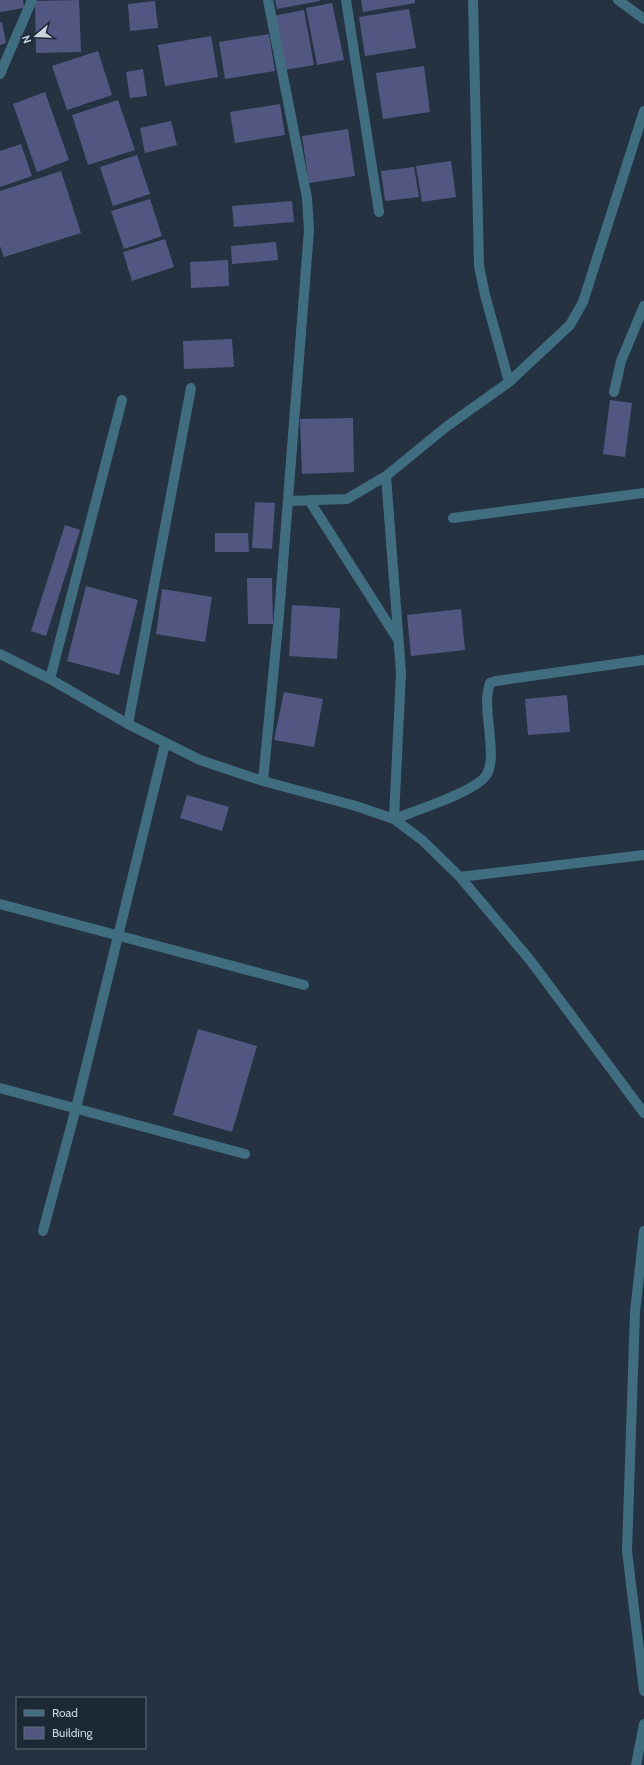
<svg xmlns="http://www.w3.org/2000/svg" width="644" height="1765" font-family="Cabin,sans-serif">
	<rect width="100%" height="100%" fill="#253241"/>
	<path fill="#525781" d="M0,0H23L24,8L0,12Z
		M79,0L81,52L36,53L35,1Z
		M275,0H320V1L277,9Z
		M361,0H415V3L363,12Z
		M155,1L158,28L130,31L128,4Z
		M332,3L344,60L317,65L306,8Z
		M409,9L416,48L365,56L359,17Z
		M304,10L314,65L284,70L273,16Z
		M0,22H2L6,43L0,45Z
		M269,34L275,71L225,79L219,42Z
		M211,36L218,77L165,86L158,45Z
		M98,51L112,95L67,110L52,66Z
		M424,66L430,112L383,119L376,73Z
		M143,69L147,96L130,98L126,72Z
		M45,92L69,160L37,172L13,104Z
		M118,100L135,150L88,165L72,115Z
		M280,104L285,135L235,143L230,112Z
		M171,121L177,145L145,153L140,128Z
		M348,129L355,176L309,183L302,136Z
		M21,144L32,176L0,187V151Z
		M137,155L150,194L113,206L100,167Z
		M451,161L456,197L422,202L416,166Z
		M414,167L419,197L385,201L381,171Z
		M61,171L81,233L4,257L0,246V191Z
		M150,199L162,236L124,249L111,211Z
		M292,201L294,222L234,227L232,206Z
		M165,239L174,267L132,281L123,252Z
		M276,242L278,260L232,264L231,246Z
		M228,260L229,286L191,288L190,262Z
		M232,339L234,367L184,369L183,341Z
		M610,400L632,403L625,457L603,454Z
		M353,418L354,472L302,474L300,419Z
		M255,502L275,503L272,549L252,548Z
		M65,525L80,530L46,636L31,631Z
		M215,533H248L249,552H215Z
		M247,578H272L273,624H248Z
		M86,586L138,600L119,675L67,661Z
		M162,589L212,597L205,642L156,634Z
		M292,605L340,608L337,659L289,656Z
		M461,609L465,650L411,656L407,615Z
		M284,692L323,699L314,747L274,740Z
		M567,695L570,732L528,735L525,699Z
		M187,795L229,807L222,831L180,818Z
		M198,1029L257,1046L232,1132L173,1115Z"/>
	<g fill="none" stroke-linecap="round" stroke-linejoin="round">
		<path stroke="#406e80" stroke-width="10" d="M346,0L379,212
			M473,0L479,266L485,295L509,382
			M618,0L644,19
			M0,74L32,0
			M644,111L583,302L570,325L509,382L446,427L386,476L401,672L394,819C414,811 482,790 488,772C492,761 491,750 490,738C489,721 484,700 490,683L496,681L644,660
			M614,392L621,361L644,306
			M309,500L397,638
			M288,501L347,499L386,476
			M453,518L644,493
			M0,654L50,679L128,724L200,760L263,781L356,806L394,819L422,840L460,877L530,960L644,1113
			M50,679L122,400
			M128,724L191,388
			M263,781L279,615L309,230L307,198L268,0
			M460,877L644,855
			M0,904L304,985
			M0,1088L245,1154
			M43,1231L76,1108L165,744
			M644,1231L635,1312L627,1551L644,1691
			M636,1765L644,1724"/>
	</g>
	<rect x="16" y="1697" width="130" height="52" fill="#1b2836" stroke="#626d79"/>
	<rect x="24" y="1710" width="20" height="6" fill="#406e80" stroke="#626d79"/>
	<text x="52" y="1717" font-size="12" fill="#ccd5de">Road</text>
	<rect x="24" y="1727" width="20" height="12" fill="#525781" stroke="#626d79"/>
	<text x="52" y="1737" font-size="12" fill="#ccd5de">Building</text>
	<g transform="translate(36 36) rotate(251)" stroke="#1b2836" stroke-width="3" paint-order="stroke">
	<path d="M0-3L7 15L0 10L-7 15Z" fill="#ccd5de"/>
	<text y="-6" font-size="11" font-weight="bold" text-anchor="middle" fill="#ccd5de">N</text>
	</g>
</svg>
